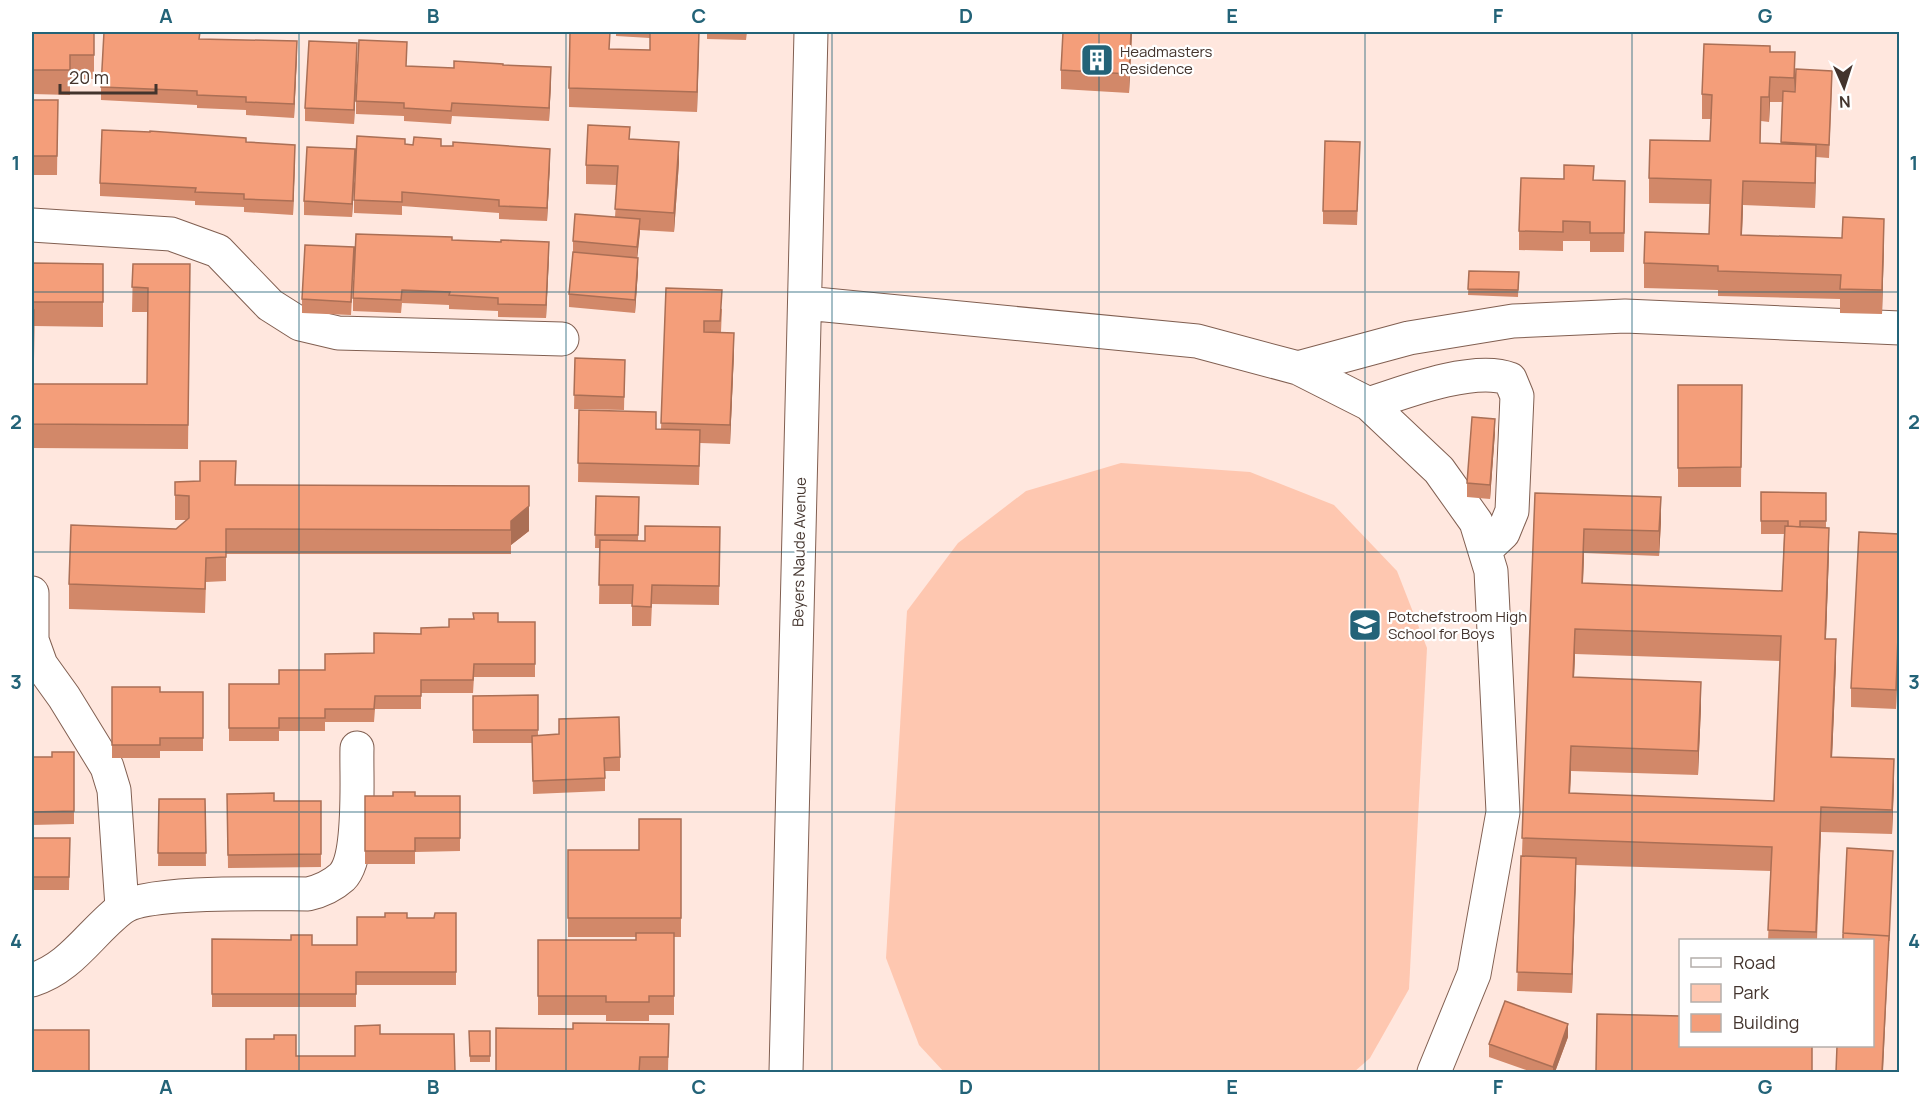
<svg xmlns="http://www.w3.org/2000/svg" width="1931" height="1104" font-family="Manrope,sans-serif">
	<rect width="100%" height="100%" fill="#ffe7de"/>
	<path fill="#fec7b0" d="M1121,463L1250,472L1334,505L1397,571L1427,648L1409,989L1370,1058L1354,1072H944L919,1045L886,958L907,611L958,543L1026,491Z"/>
	<g fill="none" stroke-linecap="round" stroke-linejoin="round">
		<g stroke="#815f51" stroke-width="35">
			<path id="minor" d="M32,225L171,234L218,251L270,305L300,324L338,333L562,339
				M805,303L1197,341L1298,368L1369,404L1439,470L1476,522L1491,571L1503,812L1474,974L1434,1072
				M1298,368L1409,338L1513,321L1625,316L1900,328
				M1369,404C1404,392 1475,365 1510,379L1517,396L1512,511L1503,533L1485,550
				M32,593V640L41,665L64,697L107,767L114,790L122,907
				M32,980C71,968 90,933 121,909C144,890 273,894 308,894C321,891 332,886 342,877C362,857 356,777 357,748
				M786,1072L811,32"/>
		</g>
		<use href="#minor" stroke="#fff" stroke-width="33"/>
	</g>
	<path fill="#d28869" fill-rule="evenodd" d="M32,32H94V79H70V95L32,94Z
		M616,32H699L697,112L569,107V88L610,49L650,50V38L616,36Z
		M707,32H747L746,40L707,39Z
		M1132,32L1129,93L1061,89V70Z
		M200,39L297,54L294,118L246,115V110L197,108V105L101,100V87Z
		M1770,52L1795,77L1794,92L1832,84L1829,158L1816,157L1815,208L1743,205L1742,235L1884,243L1882,314L1840,313V299L1718,296V290L1644,288V263L1709,234L1710,204L1649,203V178L1710,141L1711,119H1702V94ZM1770,102H1782L1781,144L1760,143L1761,121L1769,122Z
		M357,56L354,124L305,121V108Z
		M503,65L551,81L549,121L452,116L451,124L404,121V116L356,114V101L406,66L454,68Z
		M32,100H58L57,175H32Z
		M630,139L679,162L674,232L640,230L637,258L638,271L635,313L569,307V294L573,252V241L615,217L617,185L586,184V165Z
		M246,142L295,158L293,215L244,212V207L195,205V201L100,196V183Z
		M1360,142L1357,225L1323,224V211Z
		M405,144L441,146L550,162L547,221L499,219V213L402,206V215L354,213V200Z
		M355,163L352,217L304,215V201Z
		M1594,180L1625,200L1624,252H1590V241H1563V251L1519,250V231Z
		M452,240L549,255L546,318L498,317V311L449,309V305L402,303L401,313L353,311V298Z
		M354,261L351,315L302,313V299Z
		M32,263L103,264V327L34,326L33,384H147L148,312H132L133,264H190L188,449L32,448Z
		M1469,271L1519,272L1518,297L1468,295Z
		M666,288L722,309L721,332L734,352L730,444L700,443L699,485L578,482L579,410L656,429H661Z
		M575,358L625,360L624,410L574,409Z
		M1678,385H1742L1741,487H1678Z
		M1495,432L1490,499L1467,497V483Z
		M175,482L236,485L529,531L511,545V554H226V581L206,582L205,613L69,609V584L176,529L187,520H175Z
		M1761,492L1826,493V527L1829,552L1826,639L1836,664L1832,757L1894,784L1892,834L1821,832L1817,940H1768L1771,871L1576,865L1572,993L1517,991L1535,493L1661,522L1659,556L1584,553L1583,583L1782,591L1784,534H1761ZM1575,654L1780,661L1774,801L1570,793L1571,771L1698,775L1701,707L1574,677Z
		M596,496L639,497L638,541H645L720,527L719,605L652,604L651,626H632V604H599L600,548H595Z
		M1899,534L1896,709L1851,707V688Z
		M498,622H535V677H474L473,693H421V709H375L374,722H325V731H279V741H229V684H279L325,670L374,653L421,634L449,627Z
		M112,687L160,692H203V751H160V758H112Z
		M538,695V736L620,757V771H605V791L533,794L532,743H473V696Z
		M74,752V824L32,825V757H52Z
		M227,794L274,801H321V867L228,868Z
		M365,796H460V851L415,852V864H365Z
		M159,799H205L206,866H158Z
		M681,819V937H674V1015H649V1021H606V1015H538V940H636V937H568V850H639Z
		M32,838H70L69,890H32Z
		M456,913V985H356V1007H212V939L312,945H357L407,918H434Z
		M1597,1014L1812,1072H1596Z
		M669,1024L668,1072H496L573,1029Z
		M469,1031H490V1062H470Z
		M1568,1037L1555,1072H1532L1489,1057V1044Z"/>
	<path fill="#ab6f55" d="M699,32V47L697,112V92Z
		M1131,32H1132L1129,93V74Z
		M297,41V54L294,118V104Z
		M357,43V56L354,124V110Z
		M1795,52V77L1794,103V78Z
		M551,67V81L549,121V108Z
		M1770,77V102L1769,122V97Z
		M679,142V162L674,232V213Z
		M295,145V158L293,215V201Z
		M1816,145V170L1815,208V183Z
		M355,149V163L352,217V204Z
		M550,149V162L547,221V208Z
		M1743,181V205L1741,259V235Z
		M640,219V232L637,260V247Z
		M1884,219V243L1882,314V290Z
		M549,242V255L546,318V305Z
		M638,258V271L635,313V300Z
		M734,333V352L730,444V425Z
		M1495,419V432L1490,499V485Z
		M1661,497V522L1659,556V531Z
		M529,506V531L511,545V521Z
		M1829,528V552L1825,663V639Z
		M1584,529V553L1582,608V583Z
		M1899,608V627L1896,709V690Z
		M1575,629V654L1573,701V677Z
		M1836,639V664L1831,782V757Z
		M1701,682V707L1698,775V751Z
		M1571,746V771L1569,818V793Z
		M1894,759V784L1892,834V810Z
		M1821,807V832L1816,940V932Z
		M1893,851L1883,1072H1882Z
		M1576,858V877L1572,993V974Z
		M1568,1024V1037L1555,1072H1553V1067Z"/>
	<path fill="#f49e7a" stroke="#ab6f55" stroke-width="1.5" fill-rule="evenodd" d="M32,32H94V55H70V70H32Z
		M104,32H200L199,39L297,41L294,104L246,102V97L197,95V91L101,87Z
		M570,32H610L609,49L650,50V32H699L697,92L569,88Z
		M1063,32H1131L1129,74L1061,70Z
		M359,40L407,42L406,66L454,68V61L503,64V65L551,67L549,108L452,103L451,111L404,108V103L356,101Z
		M309,41L357,43L354,110L305,108Z
		M1704,44L1770,46V52H1795L1794,78L1770,77L1769,97H1761L1760,143L1816,145L1815,183L1743,181L1741,235L1842,238L1843,217L1884,219L1882,290L1840,289L1841,275L1718,271V266L1644,263L1645,232L1709,234L1711,180L1649,178L1650,140L1710,141L1712,95L1702,94Z
		M1796,69L1832,71L1829,145L1781,142L1783,91L1795,92Z
		M32,100H58L57,156H32Z
		M588,125L630,127L629,139L679,142L674,213L615,209L618,166L586,165Z
		M102,130L150,132V131L246,138V142L295,145L293,201L244,199V194L195,192L196,188L100,183Z
		M357,136L405,139V144L413,145L414,137L441,139V146H453V142L550,149L547,208L499,206V200L402,192V202L354,200Z
		M1325,141L1360,142L1357,211H1323Z
		M307,147L355,149L352,204L304,201Z
		M1564,165L1594,166L1593,180L1625,181L1624,233H1590V222L1563,221V232L1519,231L1521,178L1564,179Z
		M575,214L640,219L637,247L573,241Z
		M356,234L452,237V240L501,242V240L549,242L546,305L498,304V298L449,295L450,292L402,290L401,300L353,298Z
		M305,245L354,247L351,302L302,299Z
		M573,252L638,258L635,300L569,294Z
		M32,263L103,264V302H32Z
		M133,264H190L188,425L32,424V384H147L148,288L132,287Z
		M1469,271L1519,272L1518,290L1468,289Z
		M666,288L722,290L720,321H704V332L734,333L730,425L661,423Z
		M32,310H34L33,376H32Z
		M575,358L625,360L624,397L574,395Z
		M1678,385H1742L1741,467L1678,468Z
		M579,410L656,412V429L700,430L699,466L578,463Z
		M1472,417L1495,419L1490,485L1467,483Z
		M200,461H236L235,485L529,486V506L511,521V530L226,529V557L206,558L205,589L69,584L71,525L176,529L189,518V496L175,495V482L200,481Z
		M1761,492L1826,493V521H1800V527L1788,526V521H1761Z
		M1535,493L1661,497L1659,531L1584,529L1582,583L1782,591L1785,526L1829,528L1825,639H1836L1831,757L1894,759L1892,810L1821,807L1816,932L1768,930L1772,847L1522,838ZM1575,629L1781,636L1774,801L1569,793L1571,746L1698,751L1701,682L1573,677Z
		M596,496L639,497L638,535H595Z
		M645,526L720,527L719,586L652,585L651,607L632,606L633,585H599L600,540L645,541Z
		M1859,532L1899,534V608L1896,690L1851,688Z
		M473,613H498V622H535V664H474L473,680H421V696H375L374,709H325V718H279V728H229V684H279V670H325V654L374,653V633L421,634V628L449,627V619H474Z
		M112,687H160V692H203V738H160V745H112Z
		M538,695V730H473V696Z
		M619,717L620,757L604,758L605,778L533,781L532,736L559,734V719Z
		M52,752H74V811L32,812V757H52Z
		M393,792H415V796H460V838H415V851H365V796H393Z
		M274,793V801H321V854L228,855L227,794Z
		M159,799H205L206,853H158Z
		M639,819H681V918H568V850H639Z
		M32,838H70L69,877H32Z
		M1847,848L1893,851L1889,941V936L1843,933Z
		M1521,856L1576,858L1572,974L1517,972Z
		M385,913H407V918H434L435,913H456V972H356V994H212V939L291,940V935H312V945H357V917H385Z
		M636,933H674V996H649V1002H606V996H538V940H636Z
		M1843,933L1889,936L1882,1072H1836L1837,1046H1872V940H1843Z
		M1505,1001L1568,1024L1553,1067L1489,1044Z
		M1597,1014L1680,1016V1046H1812V1072H1651L1596,1071Z
		M573,1023L669,1024L668,1057H640L639,1072H496V1028L573,1029Z
		M380,1025V1034H454L455,1072H246V1039H274V1035H296V1056H355V1026Z
		M32,1030H89V1072H32Z
		M469,1031H490V1056H470Z"/>
	<path fill="none" stroke="#236378" stroke-width="1.5" stroke-opacity="0.55" d="M299,32V1072M566,32V1072M832,32V1072M1099,32V1072M1365,32V1072M1632,32V1072M32,292H1900M32,552H1900M32,812H1900"/>
	<defs>
		<g id="building-square" transform="scale(1.725)"><rect x="-9" y="-9" width="18" height="18" rx="4" fill="#236378" stroke="#fff"/><path d="M-4-6H4V6H1V3H-1V6H-4ZM-2.5-4.3h1.7v1.8h-1.7ZM.8-4.3h1.7v1.8H.8ZM-2.5-1h1.7V.8h-1.7ZM.8-1h1.7V.8H.8Z" fill="#fff"/></g>
		<g id="school-square" transform="scale(1.725)"><rect x="-9" y="-9" width="18" height="18" rx="4" fill="#236378" stroke="#fff"/><path d="M0-5L7-2L0 1L-7-2ZM-4 1L0 2.5L4 1V4Q0 6-4 4Z" fill="#fff"/></g>
	</defs>
	<g fill-rule="evenodd">
		<use href="#building-square" x="1097" y="60"/>
		<use href="#school-square" x="1365" y="625"/>
	</g>
	<g text-anchor="middle" dominant-baseline="central" stroke-width="4.5" stroke-linejoin="round" paint-order="stroke">
		<g font-size="15" fill="#43342d" stroke="#fff" text-anchor="start">
			<text x="1120" y="51">Headmasters<tspan x="1120" dy="17">Residence</tspan></text>
			<text x="1388" y="616">Potchefstroom High<tspan x="1388" dy="17">School for Boys</tspan></text>
		</g>
		<g font-size="15" fill="#43342d" stroke="#fff">
			<text transform="translate(799 552) rotate(-89)">Beyers Naude Avenue</text>
		</g>
	</g>
	<rect width="1931" height="1104" fill="none" stroke="#ffffff" stroke-width="66"/>
	<rect x="1679" y="939" width="195" height="108" fill="#ffffff" stroke="#b4aeab" stroke-width="1.5"/>
	<rect x="1691" y="958" width="30" height="9" fill="#ffffff" stroke="#b4aeab" stroke-width="1.5"/>
	<text x="1733" y="969" font-size="18" fill="#43342d">Road</text>
	<rect x="1691" y="984" width="30" height="18" fill="#fec7b0" stroke="#b4aeab" stroke-width="1.5"/>
	<text x="1733" y="999" font-size="18" fill="#43342d">Park</text>
	<rect x="1691" y="1014" width="30" height="18" fill="#f49e7a" stroke="#b4aeab" stroke-width="1.5"/>
	<text x="1733" y="1029" font-size="18" fill="#43342d">Building</text>
	<g transform="translate(1844 87) rotate(177)" stroke="#ffffff" stroke-width="4.5" paint-order="stroke">
	<path d="M0-4.5L10 22L0 15L-10 22Z" fill="#43342d"/>
	<text y="-9" font-size="16" font-weight="bold" text-anchor="middle" fill="#43342d">N</text>
	</g>
	<path d="M60 84v9h96v-9" fill="none" stroke="#43342d" stroke-width="3"/>
	<text x="69" y="84" font-size="18" fill="#43342d" stroke="#ffffff" stroke-width="4.5" paint-order="stroke">20 m</text>
	<rect x="33" y="33" width="1865" height="1038" fill="none" stroke="#236378" stroke-width="2"/>
	<g font-size="20" text-anchor="middle" font-weight="bold" fill="#236378">
		<text x="166" y="23">A</text>
		<text x="433" y="23">B</text>
		<text x="699" y="23">C</text>
		<text x="966" y="23">D</text>
		<text x="1232" y="23">E</text>
		<text x="1498" y="23">F</text>
		<text x="1765" y="23">G</text>
		<text x="16" y="170">1</text>
		<text x="1914" y="170">1</text>
		<text x="16" y="429">2</text>
		<text x="1914" y="429">2</text>
		<text x="16" y="689">3</text>
		<text x="1914" y="689">3</text>
		<text x="16" y="948">4</text>
		<text x="1914" y="948">4</text>
		<text x="166" y="1094">A</text>
		<text x="433" y="1094">B</text>
		<text x="699" y="1094">C</text>
		<text x="966" y="1094">D</text>
		<text x="1232" y="1094">E</text>
		<text x="1498" y="1094">F</text>
		<text x="1765" y="1094">G</text>
	</g>
</svg>
